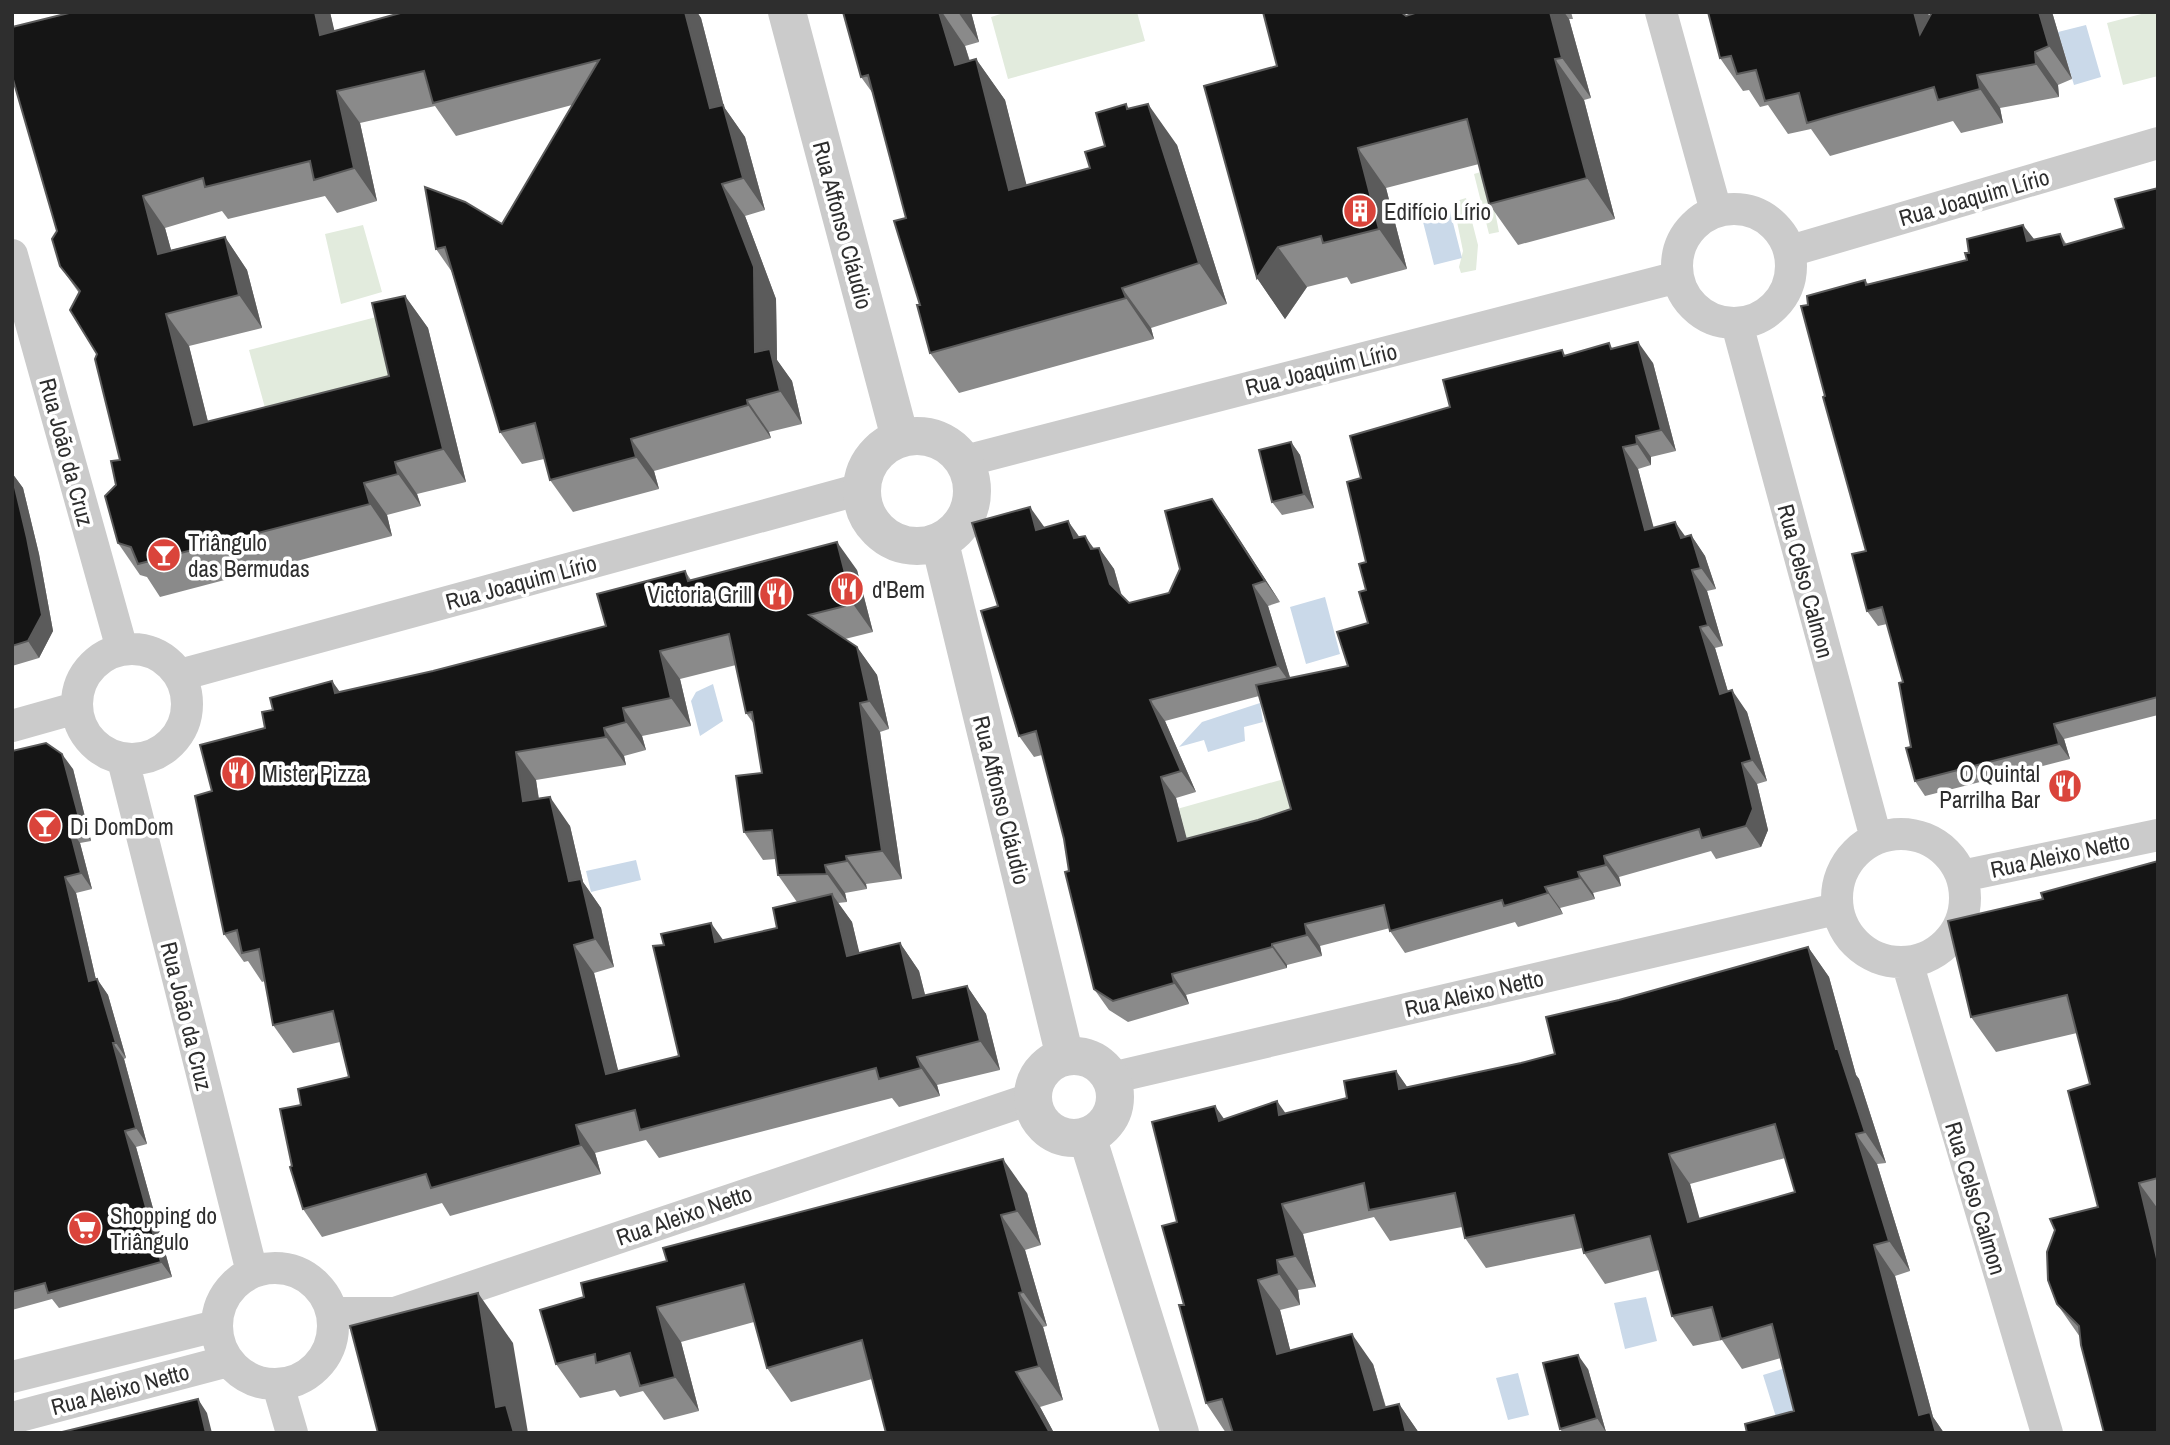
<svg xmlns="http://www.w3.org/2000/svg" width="2170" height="1445" font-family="'Archivo Narrow',sans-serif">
	<rect width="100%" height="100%" fill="#fff"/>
	<path fill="#e2ebdd" d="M1007,12H1137L1145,41L1008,79L991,17Z
		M2149,12H2158V76L2123,85L2107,23Z
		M1487,170L1499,232L1489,234L1474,174Z
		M1466,198L1478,245L1476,270L1461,273L1459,267L1463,251L1453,202Z
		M363,225L382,292L341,304L325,234Z
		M384,315L405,401L272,433L249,350Z
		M1284,779L1298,831L1191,859L1177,809Z"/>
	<path fill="#cad9e9" d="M2086,25L2101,77L2074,85L2058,32Z
		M1450,211L1462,258L1434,265L1422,218Z
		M1325,597L1340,654L1306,664L1290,607Z
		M713,684L723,721L700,736L691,701L696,692Z
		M1260,703L1263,722L1244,727L1245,741L1208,752L1204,740L1179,747L1202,722Z
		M636,860L641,880L591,892L586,871Z
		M1646,1297L1657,1341L1625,1349L1614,1303Z
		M1792,1366L1808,1423L1780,1430L1763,1375Z
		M1518,1373L1529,1415L1508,1420L1496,1378Z"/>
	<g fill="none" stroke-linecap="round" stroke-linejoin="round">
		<path stroke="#cbcbcb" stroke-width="32" d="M1661,12L1716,211
			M1677 266a57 57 0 1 1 114 0a57 57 0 1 1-114 0Z
			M1790,251L2158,143
			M12,255L122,649
			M1737,324L1876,838
			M965,461L1678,277
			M77 704a55 55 0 1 1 110 0a55 55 0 1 1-110 0Z
			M180,675L861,489
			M12,726L76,708
			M123,760L252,1272
			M1837 898a64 64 0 1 1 128 0a64 64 0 1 1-128 0Z
			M1962,876L2158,835
			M1907,962L2047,1433
			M1111,1078L1836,909
			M217 1326a58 58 0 1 1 116 0a58 58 0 1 1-116 0Z
			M332,1313H395L1033,1098
			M12,1377L216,1326
			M278,1385L292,1433
			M12,1418L228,1361"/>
		<path stroke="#cbcbcb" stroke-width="38" d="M787,12L900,438
			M862 491a55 55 0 1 1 110 0a55 55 0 1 1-110 0Z
			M940,543L1065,1057
			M1033 1097a41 41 0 1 1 82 0a41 41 0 1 1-82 0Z
			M1087,1136L1180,1433"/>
	</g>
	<path fill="#8a8a8a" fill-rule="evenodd" d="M73,12H330L334,31L404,12H697L701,18L724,107L745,137L765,210L745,216L776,299L777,360L792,381L802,424L769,432L771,438L654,471L659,489L573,512L550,480L544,459L522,464L500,432L452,272L436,249L502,224L572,105L456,136L435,106L360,123L377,201L337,213L325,196L228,219L222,211L165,228L171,250L225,237L247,270L262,328L189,346L208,422L389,376L405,296L428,328L466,482L417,494L421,506L387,515L392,536L160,597L147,577L140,575L118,543L116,485L120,460L97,354L79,293L60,266L57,231Z
		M843,12H971L979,42L965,46L970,61L976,59L1005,100L1026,185L1090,168L1105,146L1126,104L1129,109L1177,145L1227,304L1151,328L1154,339L959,393L930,353L920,305L906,218L874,95L861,77Z
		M1418,12H1571L1573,19H1569L1591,98L1584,100L1615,219L1518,245L1489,204L1479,164L1386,188L1407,269L1351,284L1347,277L1307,287L1285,319L1257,278L1277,66L1406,16Z
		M1932,12H2052L2072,79L2058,85L2059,97L2000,108L2003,123L1961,133L1953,121L1830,156L1811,129L1788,134L1768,105L1760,107L1749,90L1743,91L1720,58L1930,17Z
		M2158,188V715L2064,739L2070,759L1925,796L1915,781L1903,682L1887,624L1878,626L1867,611L1866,551L1825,396L1808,305L1865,280L1868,284L1967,260L2034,240L2060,234L2067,245L2124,228Z
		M1612,348L1653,363L1676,451L1651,457V465L1638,469L1653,528L1686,537L1691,535L1705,556L1716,589L1707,591L1723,646L1715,648L1728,692L1747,712L1767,781L1757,784L1768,830L1761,847L1716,859L1711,851L1619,877L1621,886L1593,893L1595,899L1560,908L1563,914L1518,927L1515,922L1405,953L1390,931V928L1320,946L1322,956L1287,965V968L1186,995L1189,1004L1128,1022L1109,1010L1094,989L1069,871L1064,839L1042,755L1034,757L1019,736L998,606L1044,528L1079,537L1094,549L1099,548L1114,569L1122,596L1129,603L1169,593L1212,499L1280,602L1268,606L1290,678L1348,666L1368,623L1366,562L1361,478L1450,407L1566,355ZM1259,696L1291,809L1258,820L1186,839L1176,798L1196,792L1165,721Z
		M1291,442L1300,455L1314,508L1282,515L1272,502Z
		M12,473L23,488L39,554L53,631L39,658L12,666Z
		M857,570L873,632L845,639L857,647L877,675L889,729L880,732L902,879L866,884L867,889L845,893L847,902L838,903L852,922L859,953L900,943L919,971L925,995L967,986L986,1014L1000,1070L937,1085L940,1096L899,1107L892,1098L659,1158L646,1140L595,1153L601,1174L450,1216L442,1203L322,1237L303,1209L292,1166L301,1105L349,1077L340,1042L293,1053L273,1025L265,981L262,982L248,961L244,962L224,934L212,791L265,728L273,710L332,681L340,692L433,671L606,626L685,571L691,580ZM736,665L746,713L754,724L762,773L744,832L763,860L776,859L778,875L797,902L777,928L723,940L679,1056L618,1071L594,973L614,967L601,908L583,882L570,826L539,799L536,780L626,765L624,756L646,750L642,736L691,726L680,679Z
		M12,751L73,769L91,841L80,843L92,889L76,893L96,980L97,979L108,995L126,1058L124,1059L147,1144L136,1147L172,1277L59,1308L52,1299L12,1310Z
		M2158,861V1433L2080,1337L2057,1304L2098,1207L2090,1084L2077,1033L1996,1052L1971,1017L2043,899Z
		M1808,947L1829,977L1856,1075L1859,1079L1886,1163L1877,1164L1910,1271L1895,1276L1933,1417L1944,1433H1747L1794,1411L1781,1358L1742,1369L1722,1340L1693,1346L1672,1316L1659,1270L1605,1284L1584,1253L1582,1248L1486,1268L1465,1238L1462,1227L1390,1241L1374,1217L1303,1234L1316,1287L1298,1290L1300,1305L1280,1310L1290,1350L1373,1364L1386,1407L1399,1404L1419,1433H1226L1206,1403L1184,1305L1224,1119L1285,1114L1347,1098L1396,1071L1407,1087L1521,1063L1555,1054L1619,1000ZM1785,1158L1795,1192L1699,1219L1690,1184Z
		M1027,1193L1041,1245L1025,1250L1047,1326L1043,1327L1063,1400L1040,1407L1054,1433H886L872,1379L791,1402L767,1368L754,1322L681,1342L699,1411L664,1420L643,1391L620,1397L615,1390L580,1398L556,1364L540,1310Z
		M1588,1369L1606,1432L1603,1433H1563L1560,1429Z"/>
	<path fill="#5b5b5b" d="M315,12H330L343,67L320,35Z
		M685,12H697L701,18L724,107L745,137L765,210L743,178L710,108Z
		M939,12H942L965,46L983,106L955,65Z
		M958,12H971L979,42Z
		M1550,12H1564L1569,19L1591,98L1562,58Z
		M1914,12H1928L1943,67L1920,34Z
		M2039,12H2052L2072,79L2049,46Z
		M2035,52L2058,85L2059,97L2036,64Z
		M976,59L1005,100L1038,230L1009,190Z
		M1555,59L1584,100L1615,219L1587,178Z
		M1977,75L2000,108L2003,123L1980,89Z
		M337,91L360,123L377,201L354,168Z
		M1148,104L1177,145L1227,304L1199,263Z
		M1358,148L1386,188L1407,269L1379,229Z
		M722,184L745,216L776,299L777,360L792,381L802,424L780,391L755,352Z
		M143,196L165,228L181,286L158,254Z
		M2023,225L2034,239L2027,241Z
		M225,237L247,270L262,328L239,295Z
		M1278,247L1307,287L1285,319L1257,278Z
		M1122,288L1151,328L1154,339L1126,298Z
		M405,296L428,328L466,482L443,449Z
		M166,314L189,346L217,458L194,425Z
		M1638,342L1653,363L1676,451L1661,430Z
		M747,400L769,432L771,438L748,405Z
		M1636,436L1651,457V465L1637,444Z
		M631,439L654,471L659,489L636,457Z
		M1291,442L1300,455L1314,508L1304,494Z
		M1623,447L1638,469L1660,551L1645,530Z
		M395,462L417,494L421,506L398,474Z
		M12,473L23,488L39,554L53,631L39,658L28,641Z
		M364,483L387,515L392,536L370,504Z
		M1212,499L1227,520L1280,602L1265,581Z
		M1030,507L1045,528L1036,530Z
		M1068,521L1083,542L1074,538Z
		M1675,522L1690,543L1681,538Z
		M1691,535L1705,556L1716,589L1701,568Z
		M1085,536L1100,557L1099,548L1114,569L1124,605L1110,584Z
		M837,542L857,570L873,632L853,604Z
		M1692,570L1707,591L1723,646L1708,625Z
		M1253,585L1268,606L1293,687L1278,666Z
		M1700,627L1715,648L1735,715L1720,694Z
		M857,647L877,675L889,729L869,701Z
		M660,651L680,679L691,726L671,698Z
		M332,681L352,710L335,693Z
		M1732,690L1747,712L1767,781L1752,760Z
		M1150,700L1165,721L1196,792L1181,771Z
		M860,703L880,732L902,879L882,851Z
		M623,708L642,736L646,750L626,722Z
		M2054,724L2064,739L2070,759L2059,744Z
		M604,728L624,756L626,765L606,737Z
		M516,752L536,780L543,829L523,801Z
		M62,754L73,769L91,841L81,825Z
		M1742,763L1757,784L1768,830L1761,847L1746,826Z
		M1161,777L1176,798L1193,862L1178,841Z
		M550,797L570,826L583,882L601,908L614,967L595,939L569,881Z
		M69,827L80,843L92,889L81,873Z
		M846,856L866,884L867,889L847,861Z
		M1604,856L1619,877L1621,886L1606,865Z
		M825,865L845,893L847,902L827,874Z
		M1578,872L1593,893L1595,899L1580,878Z
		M65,877L76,893L100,997L89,981Z
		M1545,887L1560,908L1563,914L1548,893Z
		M832,894L852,922L867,984L847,956Z
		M711,923L731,951L715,942Z
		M1305,924L1320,946L1322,956L1307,935Z
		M900,943L919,971L933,1026L913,998Z
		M1272,944L1287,965V968L1272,947Z
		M574,945L594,973L626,1102L606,1074Z
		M1808,947L1829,977L1856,1075L1859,1079L1886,1163L1865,1132L1836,1049Z
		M1172,974L1186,995L1189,1004L1174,983Z
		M97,979L108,995L126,1058L116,1043Z
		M967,986L986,1014L1000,1070L980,1041Z
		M113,1043L124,1059L147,1144L136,1128Z
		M917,1057L937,1085L940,1096L921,1068Z
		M1396,1071L1417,1101L1399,1089Z
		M1277,1101L1298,1131L1279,1115Z
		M1215,1106L1236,1136L1219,1121Z
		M576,1125L595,1153L601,1174L581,1145Z
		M125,1131L136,1147L172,1277L161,1262Z
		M1856,1134L1877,1164L1910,1271L1889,1241Z
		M1669,1154L1690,1184L1709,1252L1688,1222Z
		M1003,1159L1027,1193L1041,1245L1017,1211Z
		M2139,1183L2158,1209V1263Z
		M1282,1204L1303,1234L1316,1287L1295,1256Z
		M1001,1215L1025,1250L1047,1326L1023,1292Z
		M1874,1245L1895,1276L1933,1417L1944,1433H1932L1919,1415Z
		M1277,1260L1298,1290L1300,1305L1279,1274Z
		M1258,1280L1280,1310L1299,1384L1277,1354Z
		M478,1293L513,1343L528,1433H514L496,1407Z
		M1019,1293L1043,1327L1063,1400L1039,1366Z
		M657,1307L681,1342L699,1411L675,1377Z
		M1352,1334L1373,1364L1393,1433L1374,1410Z
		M1578,1355L1588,1369L1606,1432L1597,1418Z
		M1016,1372L1040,1407L1054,1433H1050Z
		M198,1399L207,1413L212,1433H206Z
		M1399,1404L1419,1433H1406Z"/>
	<path fill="#151515" stroke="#5b5b5b" stroke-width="2" fill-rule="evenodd" d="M73,12H315L320,35L404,12H685L710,108L723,105L743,178L722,184L754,267L755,352L770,349L780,391L747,400L748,405L631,439L636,457L550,480L535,423L500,432L445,247L436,249L425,187L465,202L502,224L599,60L433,103L424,71L337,91L354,168L314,180L310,161L205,187L203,178L143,196L158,254L225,237L239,295L166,314L194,425L389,376L372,303L405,296L443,449L395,462L398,474L364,483L370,504L138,564L131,547L118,543L105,496L116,485L111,461L120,460L95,359L97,354L70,310L80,291L60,266L52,239L57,231L12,76V27Z
		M843,12H939L955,65L976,59L1009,190L1090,168L1085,152L1105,146L1096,113L1126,104L1127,109L1148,104L1199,263L1122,288L1126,298L930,353L917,305H920L894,221L906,218L868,75L861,77Z
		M1263,12H1401L1406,16L1418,12H1550L1562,58L1555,59L1587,178L1489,204L1467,119L1358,148L1379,229L1323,243L1321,236L1278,247L1257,278L1204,86L1277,66Z
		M1708,12H1914L1920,34L1932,12H2039L2049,46L2035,52L2036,64L1977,75L1980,89L1938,100L1934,87L1807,123L1799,93L1765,101L1756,70L1737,74L1731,56L1720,58Z
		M2158,188V697L2054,724L2059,744L1915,781L1906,748L1911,747L1899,683L1903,682L1882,607L1867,611L1852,554L1866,551L1823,397L1825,396L1801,306L1808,305L1807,296L1865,280L1866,285L1967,260L1965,253H1969L1967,239L2023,225L2027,241L2060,234L2064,245L2124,228L2115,199Z
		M1638,342L1661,430L1636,436L1637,444L1623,447L1645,530L1675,522L1681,538L1691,535L1701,568L1692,570L1708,625L1700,627L1720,694L1732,690L1752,760L1742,763L1753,809L1746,826L1702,838L1699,829L1604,856L1606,865L1578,872L1580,878L1545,887L1548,893L1504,906L1502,900L1390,931L1384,905L1305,924L1307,935L1272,944V947L1172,974L1174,983L1113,1001L1094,989L1065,872L1069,871L1064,839L1036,731L1019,736L981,611L998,606L972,523L1030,507L1036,530L1068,521L1074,538L1085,536L1091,549L1099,548L1110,584L1129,603L1169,593L1180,569L1165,511L1212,499L1265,581L1253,585L1278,666L1150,700L1181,771L1161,777L1178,841L1258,820L1291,809L1256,685L1348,666L1337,632L1368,623L1359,592L1366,590L1359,564L1366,562L1347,482L1361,478L1350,436L1450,407L1443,380L1562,350L1564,356L1609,343L1611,349Z
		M1291,442L1304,494L1272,502L1259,450Z
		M12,475L27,538L42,615L28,641L12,646Z
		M837,542L853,604L809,615L857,647L869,701L860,703L882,851L846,856L847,861L825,865L827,874L778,875L772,830L744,832L736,776L762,773L752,712L746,713L729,634L660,651L671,698L623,708L626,722L604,728L606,737L516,752L523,801L550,797L569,881L581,879L595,939L574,945L606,1074L679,1056L653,946L664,945L661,934L711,923L715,942L777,928L773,908L832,894L847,956L900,943L913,998L967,986L980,1041L917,1057L921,1068L879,1079L876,1068L640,1130L635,1110L576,1125L581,1145L431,1188L426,1174L303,1209L290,1167L292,1166L280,1109L301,1105L298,1089L349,1077L333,1011L273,1025L259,949L242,953L237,930L224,934L195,796L212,791L200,745L265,728L262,712L273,710L270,698L332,681L335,693L433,671L606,626L597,594L685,571L688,581Z
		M46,743L62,754L81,825L69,827L81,873L65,877L89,981L97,979L116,1043H113L136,1128L125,1131L161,1262L48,1293L45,1283L12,1292V751Z
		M2158,861V1178L2139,1183L2158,1263V1433H2104L2081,1345L2079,1326L2057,1304L2048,1280L2047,1252L2055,1230L2050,1219L2098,1207L2068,1091L2090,1084L2067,995L1971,1017L1948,921L2043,899L2041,893Z
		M1808,947L1836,1049H1838L1865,1132L1856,1134L1889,1241L1874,1245L1919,1415L1930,1412L1936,1433H1747L1745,1424L1794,1411L1772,1324L1721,1339L1712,1307L1672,1316L1650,1236L1584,1253L1574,1215L1465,1238L1455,1193L1369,1210L1364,1183L1282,1204L1295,1256L1277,1260L1279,1274L1258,1280L1277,1354L1352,1334L1374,1410L1399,1404L1406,1433H1233L1222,1399L1206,1403L1179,1305H1184L1162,1226L1177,1222L1152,1122L1215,1106L1219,1121L1277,1101L1279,1115L1347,1098L1344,1081L1396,1071L1399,1089L1521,1063L1555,1054L1546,1017L1619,1000ZM1775,1124L1795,1192L1688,1222L1669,1154Z
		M1003,1159L1017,1211L1001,1215L1023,1292L1019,1293L1039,1366L1016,1372L1050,1433H886L862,1340L767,1368L744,1284L657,1307L675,1377L640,1386L630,1353L596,1363L595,1354L556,1364L540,1310L584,1297L581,1283L667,1261L663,1248Z
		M478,1293L496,1407L506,1405L514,1433H378L350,1326Z
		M1578,1355L1597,1418L1560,1429L1543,1363Z
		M198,1399L206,1433H58Z"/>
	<defs>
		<g id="building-disc" transform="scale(1.75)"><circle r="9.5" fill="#da443b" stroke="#fff"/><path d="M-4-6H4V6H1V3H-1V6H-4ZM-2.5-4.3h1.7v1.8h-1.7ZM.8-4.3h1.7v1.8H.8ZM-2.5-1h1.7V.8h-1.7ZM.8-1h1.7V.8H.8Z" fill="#fff"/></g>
		<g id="bar-disc" transform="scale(1.75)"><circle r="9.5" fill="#da443b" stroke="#fff"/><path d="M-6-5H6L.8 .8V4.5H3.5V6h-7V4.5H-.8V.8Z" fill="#fff"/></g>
		<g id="restaurant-disc" transform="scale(1.75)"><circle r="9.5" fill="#da443b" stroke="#fff"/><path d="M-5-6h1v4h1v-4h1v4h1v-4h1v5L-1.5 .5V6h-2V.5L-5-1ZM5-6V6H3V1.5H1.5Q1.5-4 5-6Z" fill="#fff"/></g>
		<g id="supermarket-disc" transform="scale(1.75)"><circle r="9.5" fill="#da443b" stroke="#fff"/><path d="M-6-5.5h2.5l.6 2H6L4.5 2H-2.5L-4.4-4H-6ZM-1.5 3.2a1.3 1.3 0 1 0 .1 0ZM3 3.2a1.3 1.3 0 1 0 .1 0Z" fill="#fff"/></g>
	</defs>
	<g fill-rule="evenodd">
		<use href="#building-disc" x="1360" y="211"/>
		<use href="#bar-disc" x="164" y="555"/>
		<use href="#restaurant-disc" x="847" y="589"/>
		<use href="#restaurant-disc" x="776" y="594"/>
		<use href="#restaurant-disc" x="238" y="773"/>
		<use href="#restaurant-disc" x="2065" y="786"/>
		<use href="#bar-disc" x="45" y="826"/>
		<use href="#supermarket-disc" x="85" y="1228"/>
	</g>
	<g text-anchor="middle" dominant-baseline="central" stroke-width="7" stroke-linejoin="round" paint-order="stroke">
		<g font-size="23" fill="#2e2e2e" stroke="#fff">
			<text transform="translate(1974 197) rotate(-16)">Rua Joaquim Lírio</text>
			<text transform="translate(843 225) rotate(75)">Rua Affonso Cláudio</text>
			<text transform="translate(1321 369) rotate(-14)">Rua Joaquim Lírio</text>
			<text transform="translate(67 452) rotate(75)">Rua João da Cruz</text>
			<text transform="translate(1806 581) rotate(75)">Rua Celso Calmon</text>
			<text transform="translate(521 582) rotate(-15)">Rua Joaquim Lírio</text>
			<text transform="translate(1002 800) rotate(76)">Rua Affonso Cláudio</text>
			<text transform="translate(2060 855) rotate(-12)">Rua Aleixo Netto</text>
			<text transform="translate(1474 993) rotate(-13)">Rua Aleixo Netto</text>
			<text transform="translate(187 1016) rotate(76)">Rua João da Cruz</text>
			<text transform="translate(1976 1198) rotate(73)">Rua Celso Calmon</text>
			<text transform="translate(684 1215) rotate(-19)">Rua Aleixo Netto</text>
			<text transform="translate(120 1389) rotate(-15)">Rua Aleixo Netto</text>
		</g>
		<g font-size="23" fill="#2e2e2e" stroke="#fff" text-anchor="start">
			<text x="1384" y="211">Edifício Lírio</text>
			<text x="188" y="542">Triângulo<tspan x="188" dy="26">das Bermudas</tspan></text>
			<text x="872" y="589">d'Bem</text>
			<text x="752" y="594" text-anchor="end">Victoria Grill</text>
			<text x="262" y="773">Mister Pizza</text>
			<text x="2040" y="773" text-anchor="end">O Quintal<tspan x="2040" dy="26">Parrilha Bar</tspan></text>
			<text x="70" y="826">Di DomDom</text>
			<text x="110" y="1215">Shopping do<tspan x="110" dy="26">Triângulo</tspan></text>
		</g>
	</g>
	<rect width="2170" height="1445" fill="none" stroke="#2e2e2e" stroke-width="28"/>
</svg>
